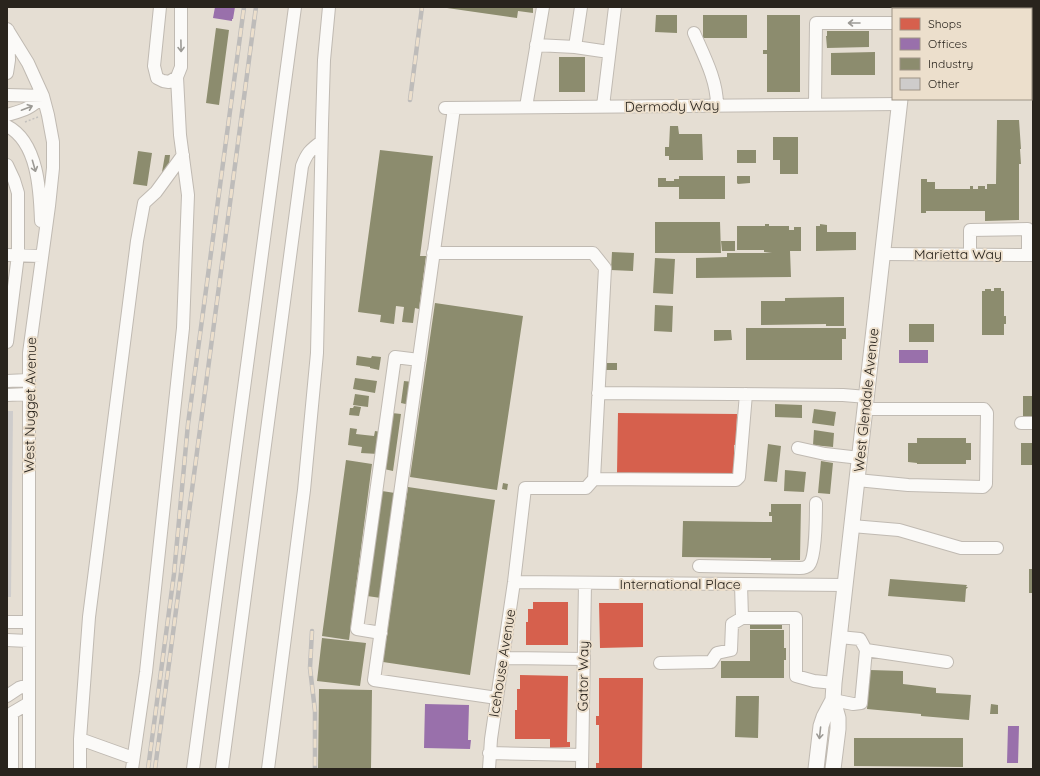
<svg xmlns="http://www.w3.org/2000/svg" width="1040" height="776" font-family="Quicksand,sans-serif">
	<rect width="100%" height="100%" fill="#e5ded3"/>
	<path fill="#d6604d" d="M618,413L737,414L736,445H734V473H617Z
		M533,602H568V645H526V622H528V609H533Z
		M599,603H643V647L600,648Z
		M520,675L568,676L567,742H570V747L550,748V739H515V710H517V689H520Z
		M599,678H643L642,769H596V763H599V725H596V716H599Z"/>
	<path fill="#9970ab" d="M215,7H235L233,19H232V21L213,18Z
		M899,350H928V363H899Z
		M425,704L469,705L468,740H471L470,749L424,748Z
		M1008,726H1019L1018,763H1007Z"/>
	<path fill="#8c8c6e" d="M440,7H533V13L518,11L517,18Z
		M974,7H1033V66H1031V9H974Z
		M656,15H677V33L655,32Z
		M703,15H747V38H703Z
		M767,15H800V92H767V54H763V50H767Z
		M216,28L229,30L219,105L206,103Z
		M827,31H869V47L827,48L826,36H827Z
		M875,52V75H831V53Z
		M559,57H585V92H559Z
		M997,120H1019L1021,149H1020L1021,164H1019V220L985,221V211H926V213H921V179H927V182H935V189H970V186H973V189H978V186H985V189H987V184H996Z
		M670,126H678L679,134H702L703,160H669V156H665V147H669Z
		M773,137H798V174H780V160H773Z
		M380,150L433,156L420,256H426L419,309L415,308L413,323L402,322L404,307L396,306L394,324L380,322L381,315L358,312Z
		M737,150H756V163H737Z
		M138,151L152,153L147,186L133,184Z
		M165,155H170L168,173L162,172Z
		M679,176H725V199H679V187H658V178H666V181H674V179H679Z
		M737,176H750V183L738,184L737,183Z
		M655,222H720L721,253H655Z
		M765,224H769V226H789V230H794V227H801V251H790L791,277L696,278V258L727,257V253H772L764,252V250H737V226H765Z
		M820,224L827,225V232H856V250L816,251V226H820Z
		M721,241H735V251H722Z
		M612,252L634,253L633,271L611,270Z
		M655,258L675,259L673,294L653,293Z
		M994,288H1001V291H1004V316H1006V324H1004V335H982V291H985V289H991V291H994Z
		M844,297V326H826V324L761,325V301H785V298Z
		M435,303L523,316L497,490L410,477Z
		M655,305L673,306L672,332L654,331Z
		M909,324H934V342H909Z
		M746,328H846V339H842V360H746Z
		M714,330H731L732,340L714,341Z
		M357,356L371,358L372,356L381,357L379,370L370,368V367L356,365Z
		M606,363H617V370H606Z
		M355,378L377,381L375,393L353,389Z
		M404,381L413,382L410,405L401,403Z
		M355,394L369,396L368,407L353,405Z
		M1023,396H1033V417H1023Z
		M775,404L802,405V418L775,417Z
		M354,406L361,407L359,416L349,415L350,408H353Z
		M814,409L836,412L834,426L812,423Z
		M392,413L401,414L393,471L384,469Z
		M350,428L357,429L356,434L374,436L375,431L381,432L378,454L361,453L362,447L348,445Z
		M814,430L834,433L833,447L813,445Z
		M917,438H966V443H971V460H966V464H917V463L908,462V443H917Z
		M1021,443H1033V465H1021Z
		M768,444L781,446L777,482L764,481Z
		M346,460L372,464L349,640L322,636Z
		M821,461L833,463L830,494L818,493Z
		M785,470L806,472L804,492L784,491Z
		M503,483L508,484L507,490L502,489Z
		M408,487L495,500L470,675L383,662Z
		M382,491L395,493L381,598L367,596Z
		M771,504H801L800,560H771V558L682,557L683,521L772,522V516H769V512H771Z
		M1029,569H1033V593H1029Z
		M890,579L967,585L966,587H968L966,589L965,602L888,596Z
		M750,622H782V629H750Z
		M750,630H784V648H786V660H784V678H721V661H750Z
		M322,638L366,643L360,686L317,681Z
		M870,670L903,671V684L936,688V693L971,695L969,720L921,716V714L867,709Z
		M319,689L372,690L371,769H318Z
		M736,696H759L758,738L735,737Z
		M991,704L998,705V714H990Z
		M854,738H963V767L854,766Z"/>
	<path fill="#cecccb" d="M7,411H13L11,597H7Z"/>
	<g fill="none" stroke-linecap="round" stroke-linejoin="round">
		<g stroke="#c0bab2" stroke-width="14">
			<path id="minor" d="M160,7L154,66L157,78L163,81L169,82L177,77L181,67V7
				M955,7V9
				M7,29L28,63L43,96L48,115L53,142V168L49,206L29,353V769
				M694,33C704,56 717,80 717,105
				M536,45L575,47L581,7
				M575,47L609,52
				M7,73L9,60L8,30
				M1031,75H1033
				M7,95L43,96
				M815,104L816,23H893
				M603,106L615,7
				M526,107L543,7
				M445,108L899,104
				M454,108L374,680L497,698
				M7,115C24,110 30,109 43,96
				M7,126C38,142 40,191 41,221
				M7,165L14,180L18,193V255L7,342
				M433,253H593L605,268L594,479L586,488H525L514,582L491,739L489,769
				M883,254L1033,255
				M970,254V230L1028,229V255
				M7,255L41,256
				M7,381L28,380
				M598,393L843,395L867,397
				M7,395L28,394
				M1021,423H1033
				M798,448L825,454L860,458
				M594,479L736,480L739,477L746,394
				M857,480L908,485L983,487L986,484L987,413L984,409H866
				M852,526L899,530L961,548H997
				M699,566L800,568C803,568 807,567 809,565C816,558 816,514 816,503
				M514,582L845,585
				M741,584L742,618H796V676L814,681L834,683
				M7,622H28
				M381,633L357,629L395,357L419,360
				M7,640L28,641
				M866,650L947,662
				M503,658L584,659
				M660,663L711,662L717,653L731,650L732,624L742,618
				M7,696L19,688L28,685
				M833,700L853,704L861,703L866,650L860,639L839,637
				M80,739L133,758
				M489,753L582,755
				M12,769V713L29,703
				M80,769V739L89,617L137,241L144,203L156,192L183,155
				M132,769L146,672L183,328L188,195L180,135L177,77
				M193,769L295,7
				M222,769L302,166C307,153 310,150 321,142
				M268,769L304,490L317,353L322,124L324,60L329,7
				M582,769L585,583"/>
		</g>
		<g stroke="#c0bab2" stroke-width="17">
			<path id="major" d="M906,7V9
				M816,769L821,726L824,717L833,700
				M833,769L838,729V718L833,700L834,683L900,99"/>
		</g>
		<path stroke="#c3c0bd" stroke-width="1.5" stroke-dasharray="2 2" stroke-linecap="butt" d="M25,122L38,117"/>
		<use href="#minor" stroke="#fbfaf8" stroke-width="12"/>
		<use href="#major" stroke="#fbfaf8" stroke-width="15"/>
		<g stroke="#bebcba" stroke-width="4.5">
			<path id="rail" d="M410,100L422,7
				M312,631L310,668L315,711V769
				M148,769L174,574L188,424L244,7
				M155,769L256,7"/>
		</g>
		<use href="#rail" stroke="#ecdfcc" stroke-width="3" stroke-dasharray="9" stroke-linecap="butt"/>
	</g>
	<defs><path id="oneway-shaft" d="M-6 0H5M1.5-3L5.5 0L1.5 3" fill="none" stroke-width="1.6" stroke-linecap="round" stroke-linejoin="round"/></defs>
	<g stroke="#9c9a95">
		<use href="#oneway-shaft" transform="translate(854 23) rotate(180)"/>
		<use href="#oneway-shaft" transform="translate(181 46) rotate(89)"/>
		<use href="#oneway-shaft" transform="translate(27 108) rotate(-21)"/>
		<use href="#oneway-shaft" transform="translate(34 166) rotate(74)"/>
		<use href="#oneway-shaft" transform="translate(820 733) rotate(96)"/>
	</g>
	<g text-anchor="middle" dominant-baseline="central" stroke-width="4" stroke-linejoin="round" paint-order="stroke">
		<g font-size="14" fill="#29241d" stroke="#ecdfcc">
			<text transform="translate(672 106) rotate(-1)">Dermody Way</text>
			<text x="958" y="254">Marietta Way</text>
			<text transform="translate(866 400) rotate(-84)">West Glendale Avenue</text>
			<text transform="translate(30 405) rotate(-89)">West Nugget Avenue</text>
			<text x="680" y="584">International Place</text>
			<text transform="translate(502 663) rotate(-81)">Icehouse Avenue</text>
			<text transform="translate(583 676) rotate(-89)">Gator Way</text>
		</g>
	</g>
	<rect width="1040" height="776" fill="none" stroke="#29241d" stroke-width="16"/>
	<rect x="892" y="8" width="140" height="92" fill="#ecdfcc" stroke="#9e9486"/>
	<rect x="900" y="18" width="20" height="12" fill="#d6604d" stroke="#9e9486"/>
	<text x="928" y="28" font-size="12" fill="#29241d">Shops</text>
	<rect x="900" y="38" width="20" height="12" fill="#9970ab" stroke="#9e9486"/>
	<text x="928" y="48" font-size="12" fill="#29241d">Offices</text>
	<rect x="900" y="58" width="20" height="12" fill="#8c8c6e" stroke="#9e9486"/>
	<text x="928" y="68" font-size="12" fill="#29241d">Industry</text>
	<rect x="900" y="78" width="20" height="12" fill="#cecccb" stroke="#9e9486"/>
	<text x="928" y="88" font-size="12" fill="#29241d">Other</text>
</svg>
